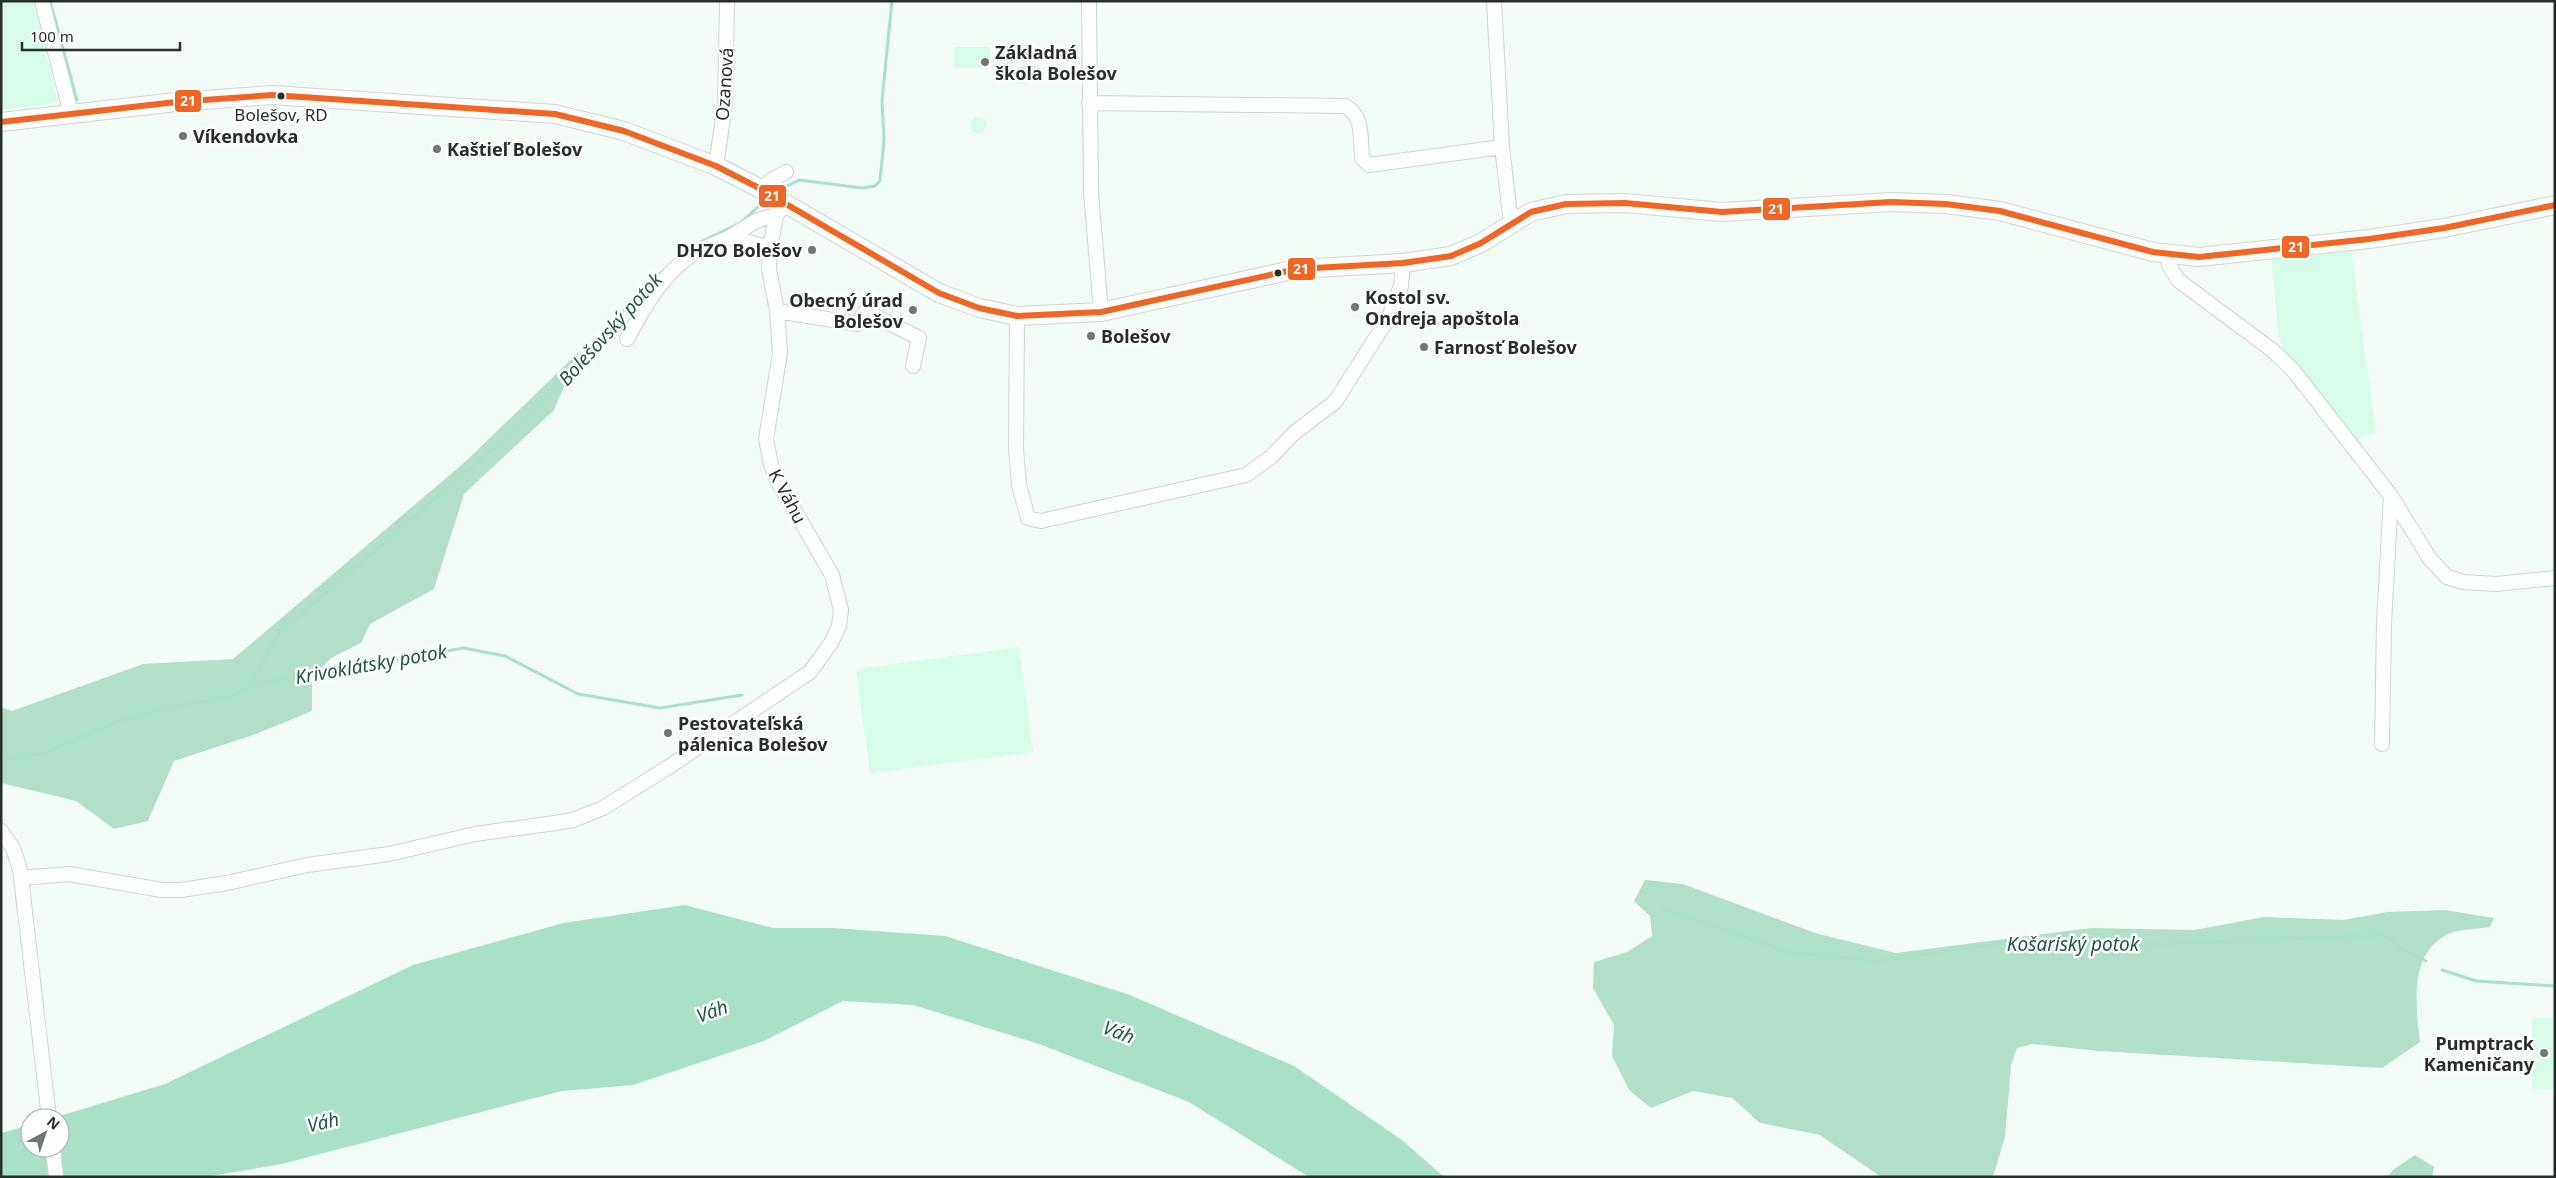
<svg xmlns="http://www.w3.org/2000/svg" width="2556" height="1178" font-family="'Noto Sans',sans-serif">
	<rect width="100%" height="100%" fill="#f4fcf7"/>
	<path fill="#d7fdea" d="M1,1H34L58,103L1,110Z
		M954,47H990V68H954Z
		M1027,64L1033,80L1024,84L1012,83L1014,70Z
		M970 125a8 8 0 1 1 16 0a8 8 0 1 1-16 0Z
		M2351,251L2376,433L2360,436L2361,445L2285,353L2279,339L2271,258Z
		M1019,647L1033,752L870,773L856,669Z
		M2532,1018H2555V1089H2532Z"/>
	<path fill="#b1dfca" d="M579,352L554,410L464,494L434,589L370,624L361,643L331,658L312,678V711L256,734L174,761L148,821L114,829L76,801L1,783V707L12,711L143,664L233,659L465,462Z
		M1645,880L1683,884L1815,933L1896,953L2091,928L2194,930L2264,917L2343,920L2387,912L2445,910L2494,918L2490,927C2478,929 2460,929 2448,934C2408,954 2416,1006 2420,1042L2382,1068L2099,1051L2033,1044L2017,1048L2011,1066L2005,1137L1993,1177H1881L1820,1135L1760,1123L1732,1098L1693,1091L1651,1108L1629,1090L1612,1056L1614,1025L1593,988L1594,962L1627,952L1652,936L1650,916L1634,901Z
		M2415,1155L2434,1167L2432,1177H2387L2394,1169Z"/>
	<path fill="#a8e1c7" d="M685,905L773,928H833L945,936L1130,995L1294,1066L1402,1140L1444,1177H1309L1189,1102L1039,1044L913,1005L843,1001L764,1041L633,1085L562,1091L282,1164L205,1177H1V1133L30,1125V1148H60V1118H53L165,1084L413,965L563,923Z"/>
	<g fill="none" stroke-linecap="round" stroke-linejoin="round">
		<path stroke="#a8e1c7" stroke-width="3" d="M50,1L77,100
			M775,192L799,180L862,188L875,186L880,181L884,140L882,100L892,1
			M684,252L690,247L740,223L767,199
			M250,685L279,633L522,424L578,365L641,290L667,268
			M1,758L42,754L119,721L176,706L232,697L250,685L464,648L505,656L578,694L660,708L742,695
			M1661,908L1788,952L1879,961L2025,940L2135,945L2384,935L2407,952L2426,961
			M2442,970L2476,981L2555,986"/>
		<g stroke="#cfd6d2" stroke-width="16">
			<path id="minor" d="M42,1L71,114
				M1089,1L1091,192L1101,312
				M1494,1L1502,147L1511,224
				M1089,103L1345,106C1364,116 1360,138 1362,158L1369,165L1502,147
				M716,166L725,104L727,1
				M762,190L771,180L786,172
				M731,237L770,248
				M2168,255L2169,265L2178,280L2272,350L2293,370L2391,496L2430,559L2447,577L2463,582L2496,584L2555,578
				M777,311L858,324L865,311L919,338L913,366
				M1017,316L1016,449L1019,485L1028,518L1041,521L1246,475L1271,457L1294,433L1335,402L1389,317L1401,286L1403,263
				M627,339C644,308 662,274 693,254C705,247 719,243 732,236C749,226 755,218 776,216
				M2382,744L2384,623L2391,496
				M1,831L13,848L20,869L49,1118
				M21,878L69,874L162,890H181L227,883L307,865L389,854L475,834L555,823L573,820L603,808L667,768L810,672L831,643L839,626L841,610L832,575L778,482L771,465L766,439L780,353L777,311L769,269L770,248L776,216L785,203
				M53,1148L56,1177"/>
		</g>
		<g stroke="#cfd6d2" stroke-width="20">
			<path id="major" d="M1,122L176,102L272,95L555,114L624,131L716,166L757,187L939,293L979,308L1017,316L1101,312L1297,269L1403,263L1451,256L1481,243L1531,212L1566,204L1625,203L1722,212L1891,202L1946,204L2000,211L2153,252L2199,257L2369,239L2444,228L2555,205"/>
		</g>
		<use href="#minor" stroke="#fdfffe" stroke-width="14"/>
		<use href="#major" stroke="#fdfffe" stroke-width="18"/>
		<g stroke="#fff" stroke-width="10">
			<path id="bus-1" d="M1,122L176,102L272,95L555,114L624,131L716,166L757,187L939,293L979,308L1017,316L1101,312L1297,269L1403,263L1451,256L1481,243L1531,212L1566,204L1625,203L1722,212L1891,202L1946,204L2000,211L2153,252L2199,257L2369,239L2444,228L2555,205"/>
		</g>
		<use href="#bus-1" stroke="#f26522" stroke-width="6"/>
	</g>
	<g fill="#6f7772" stroke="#fff" stroke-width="2">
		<circle cx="985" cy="62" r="5"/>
		<circle cx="183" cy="136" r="5"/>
		<circle cx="437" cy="149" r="5"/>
		<circle cx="812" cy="250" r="5"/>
		<circle cx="1355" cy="307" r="5"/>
		<circle cx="913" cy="310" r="5"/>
		<circle cx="1091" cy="336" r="5"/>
		<circle cx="1424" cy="347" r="5"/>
		<circle cx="668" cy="733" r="5"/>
		<circle cx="2544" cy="1053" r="5"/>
	</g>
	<g fill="#282f2b" stroke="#fff" stroke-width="2">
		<circle cx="281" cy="96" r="4.5"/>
		<circle cx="1278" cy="273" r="4.5"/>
	</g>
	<g text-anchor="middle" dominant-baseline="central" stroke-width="5" stroke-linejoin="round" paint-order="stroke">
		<g font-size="17" fill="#282f2b" stroke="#fff">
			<text x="281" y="114">Bolešov, RD</text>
		</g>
		<g font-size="18" font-weight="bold" fill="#282f2b" stroke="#fff" text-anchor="start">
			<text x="995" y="52">Základná<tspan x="995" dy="21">škola Bolešov</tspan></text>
			<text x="193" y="136">Víkendovka</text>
			<text x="447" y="149">Kaštieľ Bolešov</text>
			<text x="802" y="250" text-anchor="end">DHZO Bolešov</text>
			<text x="1365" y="297">Kostol sv.<tspan x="1365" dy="21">Ondreja apoštola</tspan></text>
			<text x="903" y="300" text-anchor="end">Obecný úrad<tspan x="903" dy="21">Bolešov</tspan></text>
			<text x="1101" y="336">Bolešov</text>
			<text x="1434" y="347">Farnosť Bolešov</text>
			<text x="678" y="723">Pestovateľská<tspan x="678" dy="21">pálenica Bolešov</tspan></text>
			<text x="2534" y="1043" text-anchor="end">Pumptrack<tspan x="2534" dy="21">Kameničany</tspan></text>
		</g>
		<g font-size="18" fill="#282f2b" stroke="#fff">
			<text transform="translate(724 84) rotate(-86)">Ozanová</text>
			<text transform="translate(788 496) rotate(62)">K Váhu</text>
		</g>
		<g font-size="19" font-style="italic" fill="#1d5942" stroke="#fff">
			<text transform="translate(610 329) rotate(-48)">Bolešovský potok</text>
			<text transform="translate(371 664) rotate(-10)">Krivoklátsky potok</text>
			<text x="2073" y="944">Košariský potok</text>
			<text transform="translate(712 1011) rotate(-20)">Váh</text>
			<text transform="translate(1119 1032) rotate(21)">Váh</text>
			<text transform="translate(323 1122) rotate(-13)">Váh</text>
		</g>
	</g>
	<g stroke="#fff" stroke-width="2">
		<rect x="174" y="89" width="28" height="24" rx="5" fill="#f26522"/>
		<rect x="758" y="184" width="29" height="24" rx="5" fill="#f26522"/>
		<rect x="1762" y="197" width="29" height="24" rx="5" fill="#f26522"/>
		<rect x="2281" y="235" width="29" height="24" rx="5" fill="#f26522"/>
		<rect x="1287" y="257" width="29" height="24" rx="5" fill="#f26522"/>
	</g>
	<g font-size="14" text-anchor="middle" font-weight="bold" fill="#fff">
		<text x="188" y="106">21</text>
		<text x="772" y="201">21</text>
		<text x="1776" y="214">21</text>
		<text x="2296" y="252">21</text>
		<text x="1301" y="274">21</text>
	</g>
	<rect width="2556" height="1178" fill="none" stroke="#282f2b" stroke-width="5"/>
	<g transform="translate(45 1133) rotate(40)"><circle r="24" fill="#ffffff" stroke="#a9acaa"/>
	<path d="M0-4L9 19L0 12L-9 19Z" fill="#6f7772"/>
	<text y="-8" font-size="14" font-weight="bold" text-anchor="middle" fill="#282f2b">N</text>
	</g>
	<path d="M22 42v8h158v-8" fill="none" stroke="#282f2b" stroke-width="2.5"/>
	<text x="30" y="42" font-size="15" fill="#282f2b" stroke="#ffffff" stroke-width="4" paint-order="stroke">100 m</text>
</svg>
